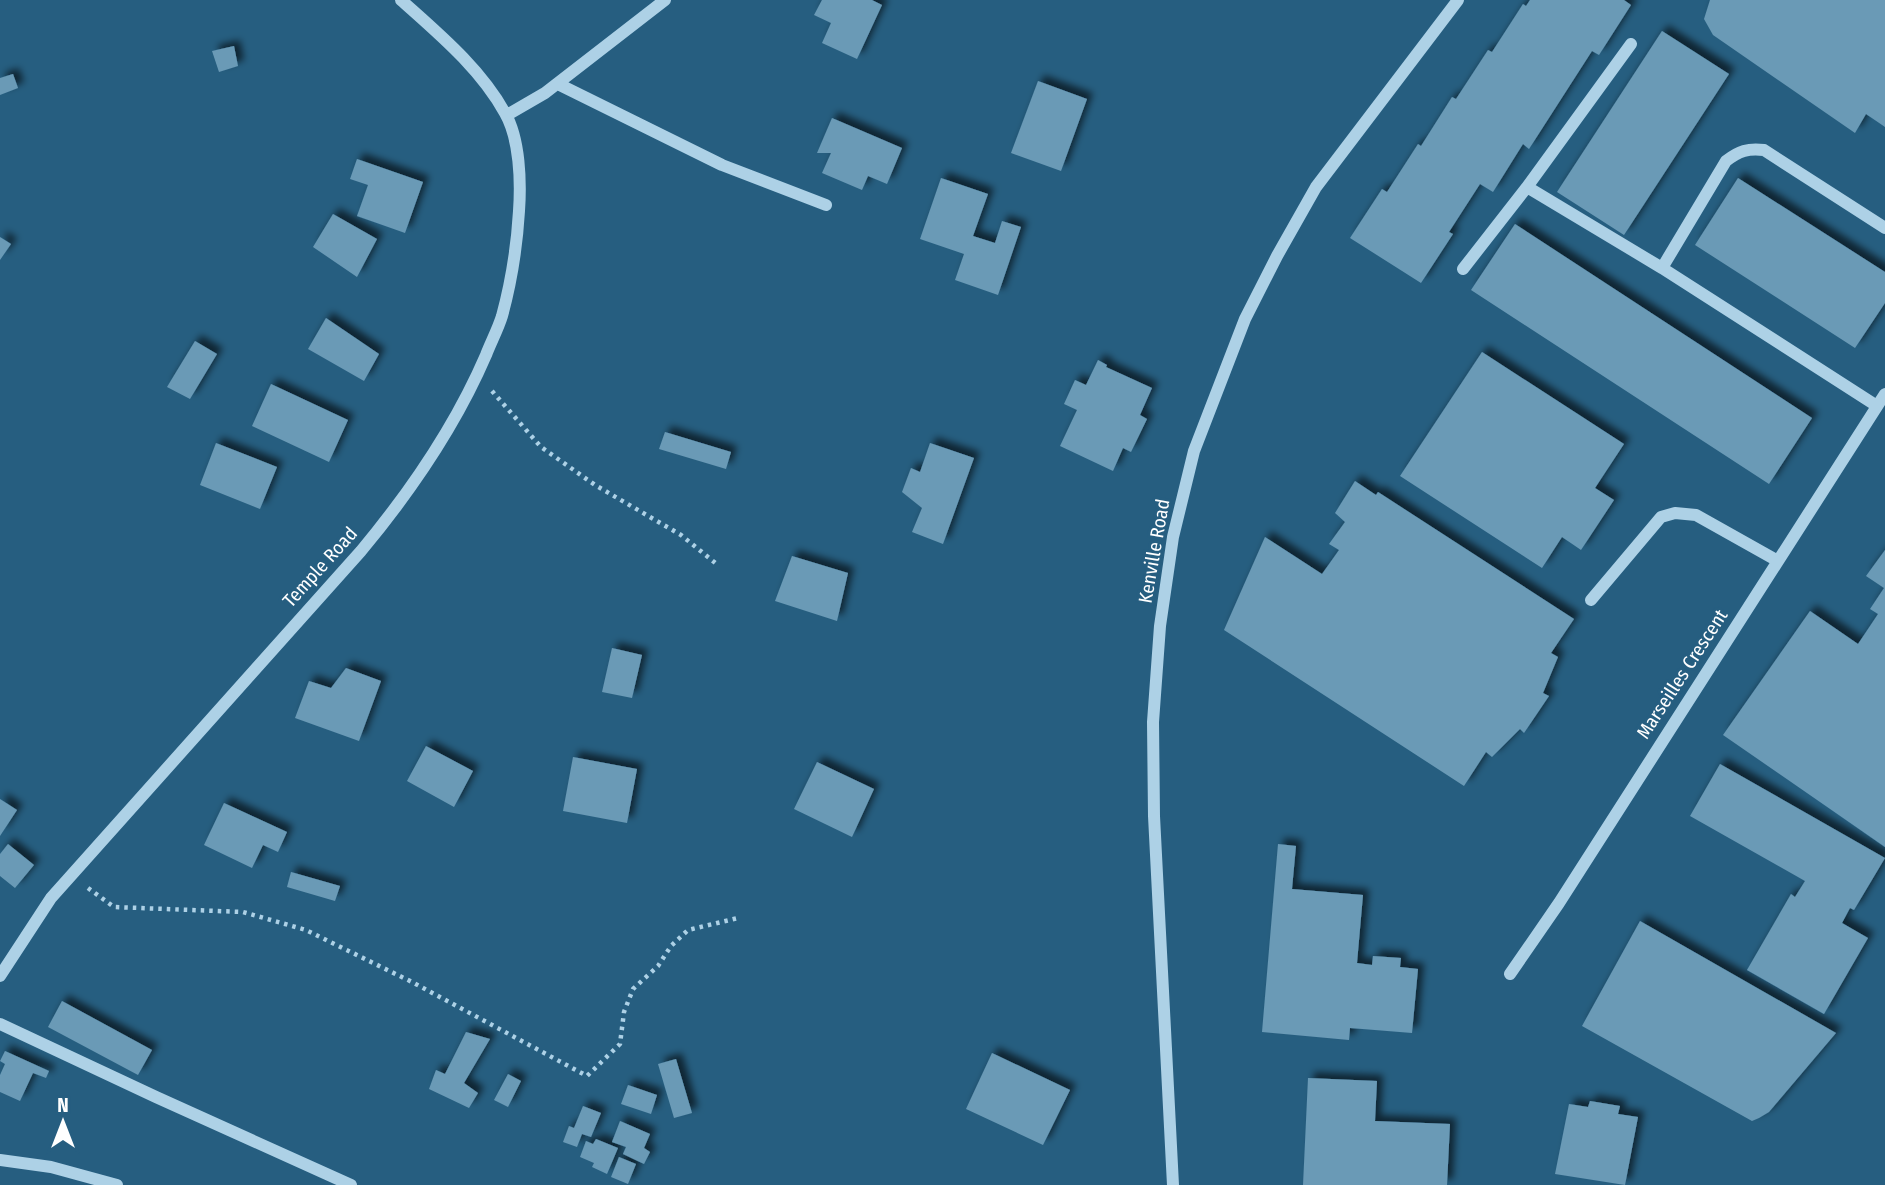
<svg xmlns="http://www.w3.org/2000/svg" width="1885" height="1185" font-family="'Fira Sans Condensed',sans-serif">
	<defs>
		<filter id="shadow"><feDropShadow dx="6" dy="-6" stdDeviation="3.5" flood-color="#0009"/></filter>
	</defs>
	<rect width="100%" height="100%" fill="#265e80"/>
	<path fill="#6a9ab6" filter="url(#shadow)" d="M822,0H872L882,5L857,59L822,43L831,23L814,15Z
		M1530,0H1624L1631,5L1599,55L1592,51L1529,149L1523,144L1493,192L1480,184L1449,232L1453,234L1421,283L1350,238L1382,189L1387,192L1418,144L1421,146L1452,97L1456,99L1488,50L1492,52L1523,4L1526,6Z
		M1710,0H1885V127L1866,114L1855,133L1713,35L1704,19Z
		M1662,31L1729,74L1624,235L1557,192Z
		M234,46L238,66L219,72L212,51Z
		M13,74L18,88L0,95V78Z
		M1038,81L1087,99L1061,171L1011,153Z
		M832,118L902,148L887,184L868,176L862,190L822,173L831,153H817Z
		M357,159L423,182L405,233L357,216L368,185L350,179Z
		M941,178L988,194L973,236L995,243L1002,221L1021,227L998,295L955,280L964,254L920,239Z
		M1738,178L1885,272V303L1855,348L1695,245Z
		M333,214L377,239L357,277L313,247Z
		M1515,224L1812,418L1769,484L1471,290Z
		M0,237L11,244L0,260Z
		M326,318L379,354L364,381L308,349Z
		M195,341L217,354L190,399L167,387Z
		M1482,352L1624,444L1595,488L1614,500L1581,550L1562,537L1542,568L1400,476Z
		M1098,360L1107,365L1106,367L1152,388L1140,415L1147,419L1131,452L1123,448L1113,471L1060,446L1077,410L1064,404L1075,380L1086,385Z
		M271,384L348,420L329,462L252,426Z
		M665,432L731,452L726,469L659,449Z
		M216,443L277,467L260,509L200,485Z
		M930,443L974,458L943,544L912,532L922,508L902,492L911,468L920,472Z
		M1355,481L1376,495L1378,492L1574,619L1551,653L1558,657L1543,693L1549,696L1524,733L1520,729L1492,757L1486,752L1464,786L1224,630L1265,537L1322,574L1339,550L1329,544L1345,522L1335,513Z
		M1885,550V847L1723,735L1810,611L1858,644L1878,614L1870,609L1884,588L1866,576Z
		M792,556L848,573L837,621L775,601Z
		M612,648L642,655L632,698L602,692Z
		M346,668L381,681L359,741L295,718L309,681L331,688Z
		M426,746L473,771L454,807L407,781Z
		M573,757L637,769L627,823L563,811Z
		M817,762L874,789L852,837L794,809Z
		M1720,764L1885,858L1854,910L1850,908L1842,923L1868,938L1824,1014L1747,970L1791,894L1795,897L1805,881L1690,816Z
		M0,799L17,810L0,836Z
		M224,803L287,832L278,852L263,845L252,868L204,845Z
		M8,844L34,865L15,888L0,876V854Z
		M1278,844L1296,846L1292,889L1363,895L1357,963L1372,965L1373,956L1401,958L1400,967L1418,969L1412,1033L1350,1028L1349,1040L1262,1032Z
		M291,872L340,886L335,901L287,887Z
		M1640,921L1836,1033L1769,1112L1759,1118L1752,1121L1582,1026Z
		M62,1001L152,1050L138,1075L48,1027Z
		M466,1032L490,1039L464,1083L478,1093L469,1108L429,1089L436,1070L445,1074Z
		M5,1051L49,1071L46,1078L33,1073L20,1101L0,1092V1075L5,1064L0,1061Z
		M992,1053L1070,1090L1043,1145L966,1109Z
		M676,1059L692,1113L674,1118L658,1064Z
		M508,1074L521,1081L508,1107L494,1100Z
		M1308,1078L1377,1081L1375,1121L1450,1124L1447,1185H1303Z
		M628,1085L657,1095L651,1114L621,1104Z
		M1590,1101L1620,1106L1618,1114L1638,1117L1625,1185L1555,1174L1569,1104L1588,1107Z
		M583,1106L601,1113L591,1137L582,1134L577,1147L563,1142L569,1126L574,1128Z
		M620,1121L650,1134L644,1148L650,1152L644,1164L623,1154L626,1147L612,1142Z
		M596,1139L618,1148L607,1174L592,1167L594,1163L580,1157L586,1141L593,1144Z
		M619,1157L636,1164L628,1184L611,1177Z"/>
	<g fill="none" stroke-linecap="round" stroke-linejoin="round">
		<path stroke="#add1e6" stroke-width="4.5" stroke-dasharray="3.5 5" stroke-linecap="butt" d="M492,391L541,447L595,485L681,535L719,566
			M88,888L114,907L243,912L306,930L412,982L587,1076L620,1044L624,1012L633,989L658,966L671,946L688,930L738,918"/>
		<path stroke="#add1e6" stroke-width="12" d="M1631,44L1527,187L1662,268
			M558,84L722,165L826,205
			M507,115L545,93L665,0
			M1463,269L1527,187
			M1877,406L1662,268L1726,161C1739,151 1748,148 1764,150L1885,228
			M1591,600L1661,517L1675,513L1696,515L1778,561
			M1510,974L1559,903L1885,394
			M0,976L51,898L361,551C411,491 455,427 486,355C491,342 498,329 502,316C511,283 517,245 519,211C521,182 520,139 505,113C480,68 439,34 401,0
			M0,1024L156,1097L351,1185
			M0,1160L51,1167L117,1185
			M1173,1185L1154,816L1153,722L1160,626L1173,537L1194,451L1245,319L1277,256L1316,187L1458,0"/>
	</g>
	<g text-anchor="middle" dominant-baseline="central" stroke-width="6" stroke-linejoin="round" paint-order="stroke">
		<g font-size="19" fill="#fff" stroke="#265e80">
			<text transform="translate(1154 551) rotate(-80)">Kenville Road</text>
			<text transform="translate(320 567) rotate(-48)">Temple Road</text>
			<text transform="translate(1682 674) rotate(-57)">Marseilles Crescent</text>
		</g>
	</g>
	<g transform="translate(63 1122)" stroke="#265e80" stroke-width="5" paint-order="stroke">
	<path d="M0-5L12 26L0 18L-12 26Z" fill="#ffffff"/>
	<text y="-10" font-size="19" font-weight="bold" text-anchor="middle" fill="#ffffff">N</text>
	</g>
</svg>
